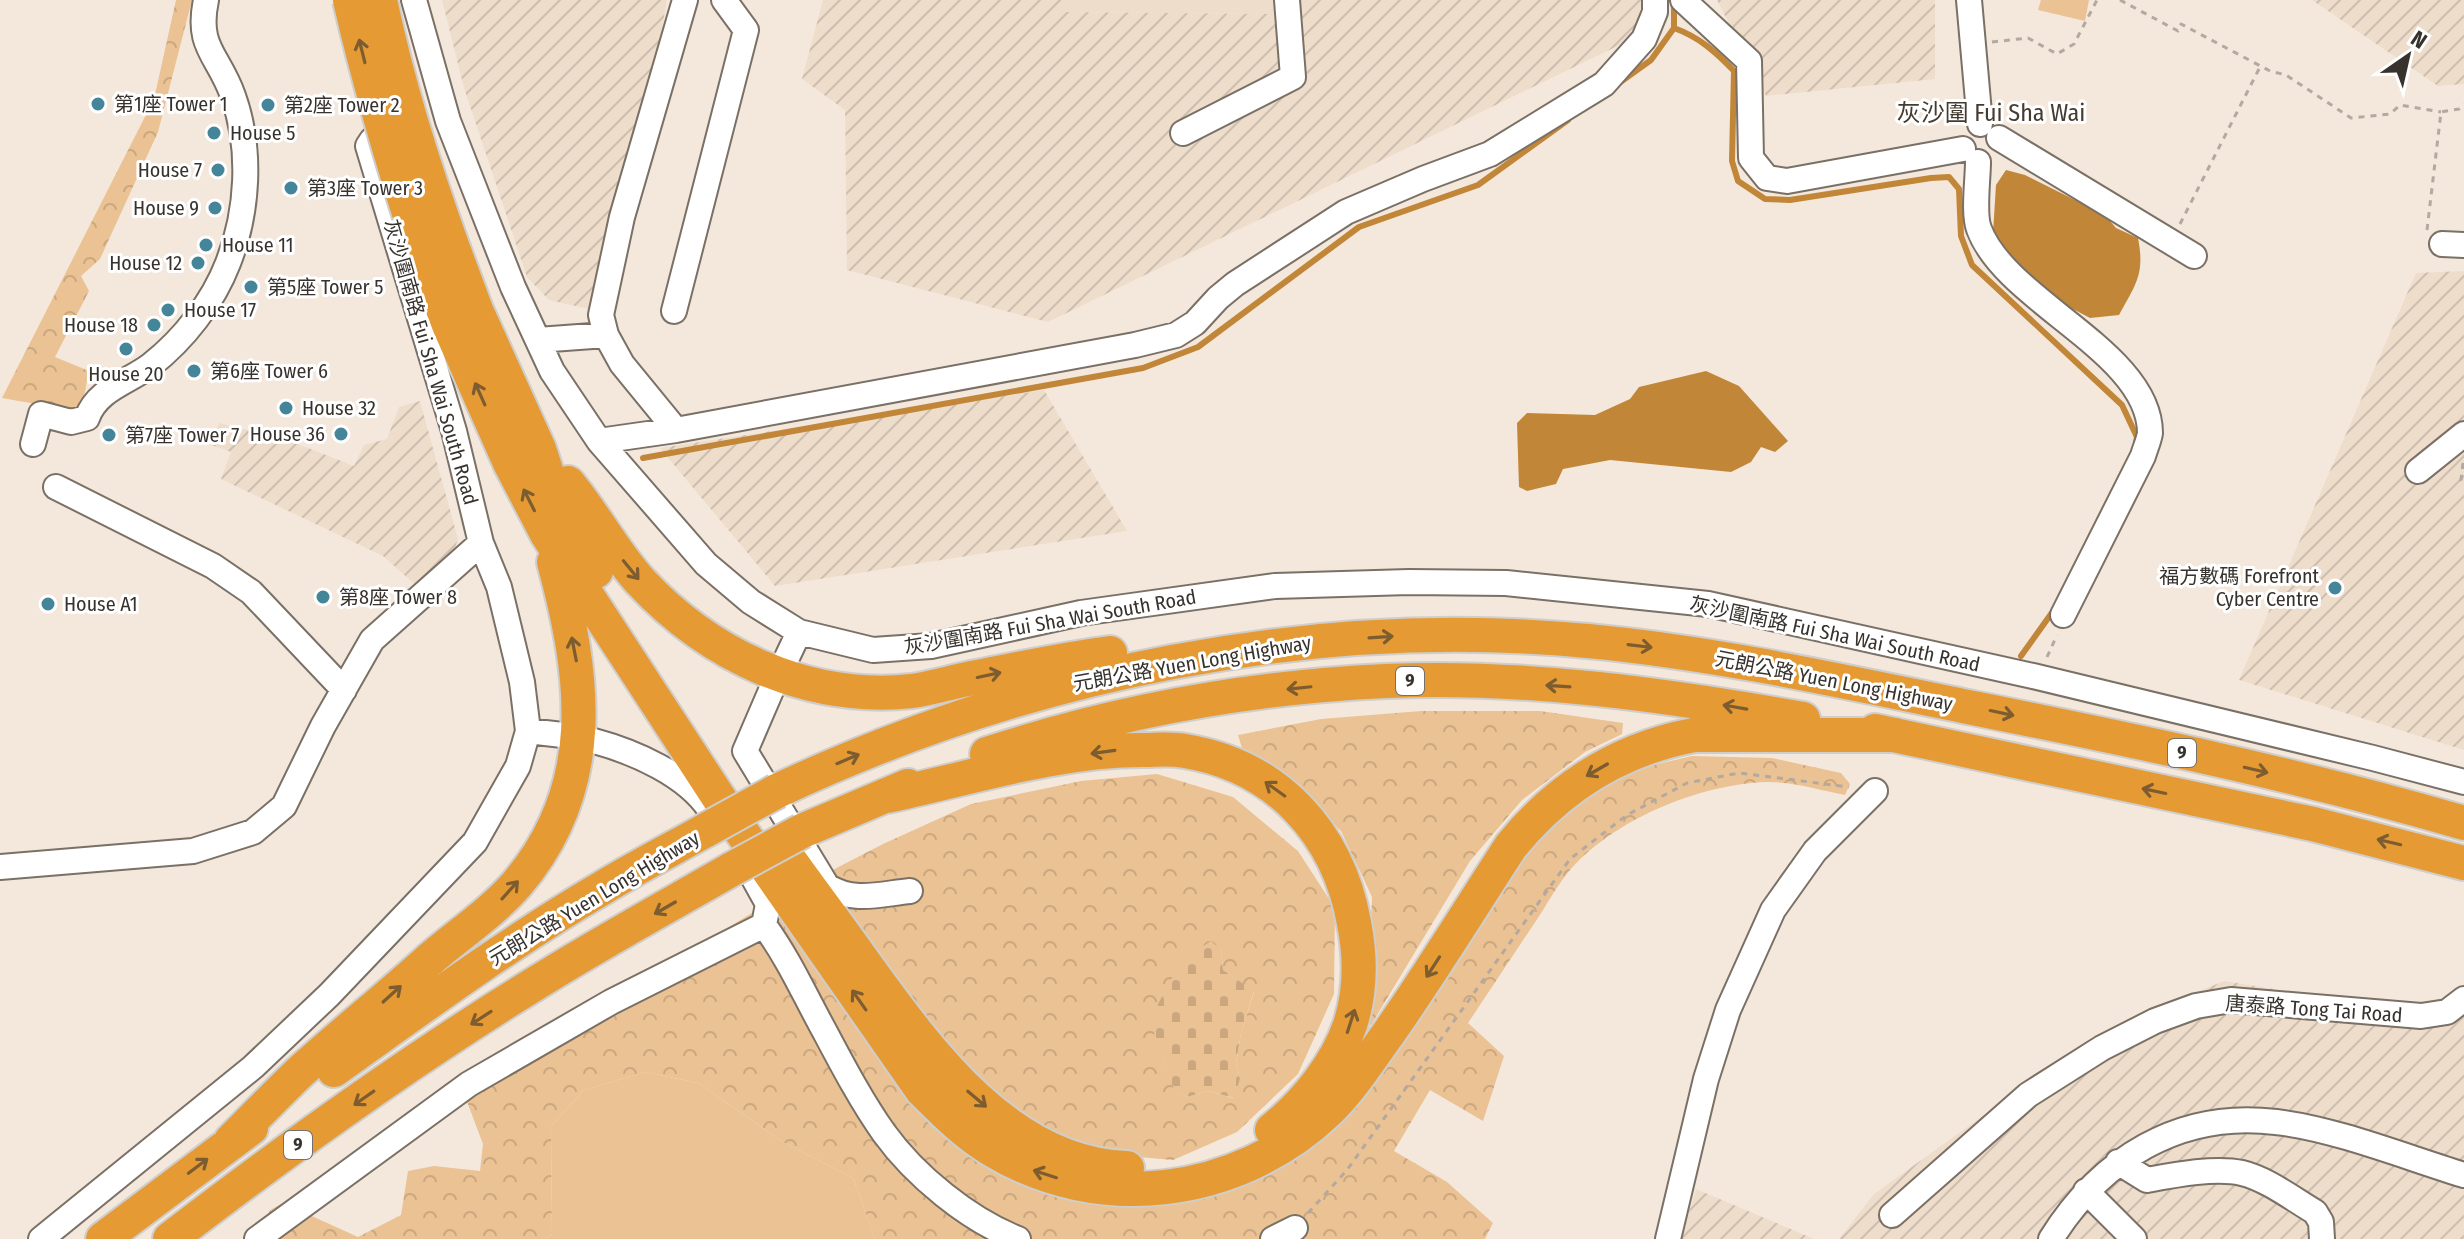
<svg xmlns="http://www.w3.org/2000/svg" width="2464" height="1239" font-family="'Fira Sans Condensed','Noto Sans TC',sans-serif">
	<defs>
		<pattern id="industrial-furrows" width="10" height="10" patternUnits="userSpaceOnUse" patternTransform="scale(2)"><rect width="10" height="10" fill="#eeddcb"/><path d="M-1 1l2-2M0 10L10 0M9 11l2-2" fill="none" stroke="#cdbeaf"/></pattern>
		<pattern id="forest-crowns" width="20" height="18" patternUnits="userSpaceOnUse" patternTransform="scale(2)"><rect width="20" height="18" fill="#ebc293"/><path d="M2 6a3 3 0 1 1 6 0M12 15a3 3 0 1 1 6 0" fill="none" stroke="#caa77f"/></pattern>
		<pattern id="cemetery-stones" width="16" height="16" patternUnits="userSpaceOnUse" patternTransform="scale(2)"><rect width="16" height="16" fill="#ebc293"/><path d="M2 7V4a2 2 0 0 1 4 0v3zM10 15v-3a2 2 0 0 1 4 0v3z" fill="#caa77f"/></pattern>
	</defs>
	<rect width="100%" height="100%" fill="#f4e8dc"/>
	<path fill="#eeddcb" d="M1061,0H1276L1277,14L1061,12Z"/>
	<path fill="url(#industrial-furrows)" d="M442,0H667L654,75L593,310L549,300L527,277L464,88Z
		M823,0H1061V12L1276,14V0H1643V11L1632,39L1048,322L847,270L845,110L802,79Z
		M1717,0H1935V79L1766,96Z
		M2312,0H2464V84L2438,86Z
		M2464,271V750L2239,680L2416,273Z
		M1044,390L1127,531L775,586L660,448Z
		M420,401L458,539L452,557L419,588L383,556L221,479L231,452L211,445L219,423L285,439L354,466L364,445L387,439L399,407Z
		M2224,981L2436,1015L2464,1014V1239H1839L1874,1194L2019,1090L2148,1012Z
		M1696,1189L1814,1239H1681Z"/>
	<path fill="#ebc293" d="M2041,0H2089L2085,21L2038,10Z
		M645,1072L698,1083L783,1142L853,1178L875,1239H545L552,1234L551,1126L584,1090Z"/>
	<path fill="url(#forest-crowns)" fill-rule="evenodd" d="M176,0H192L158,132L100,259L81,276L89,291L55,357L89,371L81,412L2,398L154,99Z
		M1421,711H1540L1623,723L1622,734L1585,752L1522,800L1470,861L1371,1025L1360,1021L1369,967L1372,897L1341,831L1297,790L1242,748L1238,735L1321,719Z
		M1692,756L1772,758L1841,773L1850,784L1845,795C1820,790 1793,782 1767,782C1699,784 1609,821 1566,875C1555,889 1546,906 1536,921C1513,955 1491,989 1468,1023L1504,1056L1483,1121L1430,1090L1394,1151L1447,1182L1493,1223L1485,1239H875L853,1178L783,1142L698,1083L645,1072L584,1090L551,1126L552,1234L545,1239H247L257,1238L270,1210L283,1203L358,1237L401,1215L408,1171L434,1166L480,1171L483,1144L463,1091L778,897L875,1040L1146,1202L1291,1140L1548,820L1611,775Z
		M1157,774L1233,797L1298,851L1335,908L1334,994L1298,1074L1237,1132L1173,1160L1103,1154L1033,1129L973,1076L819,877L883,844L971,804L1081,781ZM1221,950L1223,970L1254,992L1241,1033L1236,1063L1240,1079L1233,1098L1208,1091L1187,1097L1175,1091L1163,1053Z"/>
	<path fill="url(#cemetery-stones)" d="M1211,941L1221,950L1223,970L1254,991L1241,1033L1236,1063L1240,1079L1234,1098L1208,1091L1187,1097L1174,1091L1163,1053L1153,1044L1158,1004L1181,961Z"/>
	<path fill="#c28639" d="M2006,170L2025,175L2105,215L2116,228L2138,238C2145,274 2136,284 2119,315L2090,318L2052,298L2014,263L1993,233L1996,185Z
		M1706,371L1739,386L1788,441L1775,452L1761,447L1751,462L1731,472L1610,460L1563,469L1556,484L1527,491L1519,487L1517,423L1527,413L1595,415L1630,399L1639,387Z"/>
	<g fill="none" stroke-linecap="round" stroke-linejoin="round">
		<path stroke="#c28639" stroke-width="6" d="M1674,28C1699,37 1716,52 1734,71L1732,161L1738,181L1765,199L1790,200L1931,178L1949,177L1959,189L1961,236L1972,265L2122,405L2137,437L2136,444
			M1619,83L1651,60L1674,28V2
			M643,458L1143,368L1198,347L1359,227L1478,185L1568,120
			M2021,656L2056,607"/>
		<g stroke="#7a7065" stroke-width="28">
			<path id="minor" d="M414,0L448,121L513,287L552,371L599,441L706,564L751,602L799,632L873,650L931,646L1081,613L1275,586L1409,582L1506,583L1708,604L2033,676L2373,758L2464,782
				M1683,0L1749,61L1751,158L1767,178L1787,181L1963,149
				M1969,0L1980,124
				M1183,133L1293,77L1287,0
				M1999,138L2194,256
				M1978,162C1978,179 1973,214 1979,229C2006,302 2150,352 2150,433C2149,440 2145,449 2143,456L2063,615
				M2442,244L2464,245
				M674,311L746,30L724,0
				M538,340L606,335
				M676,430L622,364L606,335L601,315L622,217L685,0
				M599,441L676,430L1135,345L1176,335L1195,323L1218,298L1235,284L1346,212L1423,179L1490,154L1604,84L1644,39L1655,12V0
				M33,444L41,414L71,422L87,418C97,389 129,382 151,365C184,339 213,302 228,263C248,212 252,149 233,96C218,54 196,48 206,0
				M2418,471L2464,434
				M56,487L213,566L251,592L344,690
				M783,666L799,632
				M773,686L745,751L827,886C853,903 880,894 910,891
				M528,731L571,736
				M594,741C635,752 687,775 710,810
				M0,867L193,851L253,832L284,806L323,726L372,640L481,543
				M764,925C790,961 804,994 825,1032C843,1066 862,1102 884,1133C915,1176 969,1220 1018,1239
				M2118,1162L2147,1180C2174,1175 2215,1167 2242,1173C2267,1179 2293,1199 2315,1212L2321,1222L2322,1239
				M2086,1191L2134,1239
				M1892,1215L2028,1095L2102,1048L2155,1021L2196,1006L2231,1000L2421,1016L2447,1012L2464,999
				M41,1239L253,1067L329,995L475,842L518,766L528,731L522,682L499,587L481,543L454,431L368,146L372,140L400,133
				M257,1239L469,1084L611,1002L764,925L768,904L748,868
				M1273,1239L1295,1228
				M1668,1239L1706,1079L1728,1010L1773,910L1815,851L1875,791
				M2051,1239C2101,1159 2179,1110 2276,1122C2336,1129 2405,1157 2464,1175"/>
		</g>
		<g stroke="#cfcecd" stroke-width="38">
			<path id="highway" d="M454,251L476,310L539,449L557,504L596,571
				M424,260L449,325L511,465L547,534L732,818L922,1090C944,1112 965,1133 991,1149C1098,1215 1238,1197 1328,1111C1351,1089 1369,1060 1388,1034C1431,973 1470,909 1511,846C1559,787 1619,749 1694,735H1895
				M568,483C594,514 613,551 640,581C710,656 808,702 912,691C932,688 952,682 972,678C1018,669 1063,659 1110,653
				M1875,731L2313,824L2464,863
				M987,754C1115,712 1251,687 1386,681C1526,675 1666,695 1803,719
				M777,791C1028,673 1310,615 1588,641C1717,653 1846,682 1973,708C2138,741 2303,776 2464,823
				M887,796C971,778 1057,750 1142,750C1156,750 1171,748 1185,751C1277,766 1338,833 1354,923C1361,958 1361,991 1350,1025C1336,1066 1305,1103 1272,1130
				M802,831L908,786
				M781,848C808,886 836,923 863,961C926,1048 1007,1164 1127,1168
				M334,1070C422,1007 510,942 604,887C637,867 672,849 706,830
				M231,1141C254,1118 277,1094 300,1072C342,1034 387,998 429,960C458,935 490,914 516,885C600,787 585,677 554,562
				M103,1239L251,1128
				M170,1239C287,1149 408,1062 533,985C598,944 666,907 732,869"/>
		</g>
		<path stroke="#b3a9a0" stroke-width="3" stroke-dasharray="6 6" stroke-linecap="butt" d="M2120,0L2178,31L2181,24L2270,71L2286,75L2351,118L2390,114L2400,105L2441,112
			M1992,42L2028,38L2057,54L2074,44L2097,0
			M2180,224L2260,67
			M2427,230L2441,112L2459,109L2464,104
			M2463,463L2461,480L2464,486
			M2047,657L2057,635
			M1308,1213L1347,1170L1570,859L1627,815L1687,783L1739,773L1849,787"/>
		<use href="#minor" stroke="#fff" stroke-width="24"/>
		<use href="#highway" stroke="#e59a34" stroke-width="34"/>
		<g stroke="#cfcecd" stroke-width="38" stroke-linecap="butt">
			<path id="highway-bridge" d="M350,0C370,88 396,174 424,260
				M380,0C398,86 424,169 454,251
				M706,830L777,791
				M732,869L802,831"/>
		</g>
		<use href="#highway-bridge" stroke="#e59a34" stroke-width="34"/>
	</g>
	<defs><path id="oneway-shaft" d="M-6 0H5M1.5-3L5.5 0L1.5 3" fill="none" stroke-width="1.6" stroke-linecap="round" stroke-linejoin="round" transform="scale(2)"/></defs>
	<g stroke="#7d5c30">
		<use href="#oneway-shaft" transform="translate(362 51) rotate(-104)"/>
		<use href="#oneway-shaft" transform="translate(480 394) rotate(-114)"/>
		<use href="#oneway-shaft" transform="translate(529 500) rotate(-117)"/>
		<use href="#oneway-shaft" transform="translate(631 570) rotate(51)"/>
		<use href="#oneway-shaft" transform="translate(1381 637) rotate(-4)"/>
		<use href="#oneway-shaft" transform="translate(1640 646) rotate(7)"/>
		<use href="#oneway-shaft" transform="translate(574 649) rotate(-101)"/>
		<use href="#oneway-shaft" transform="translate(989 675) rotate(-12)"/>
		<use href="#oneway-shaft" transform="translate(1558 686) rotate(-176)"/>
		<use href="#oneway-shaft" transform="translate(1299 688) rotate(174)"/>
		<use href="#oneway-shaft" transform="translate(1735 707) rotate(-170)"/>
		<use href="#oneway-shaft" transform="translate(2002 713) rotate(12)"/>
		<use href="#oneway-shaft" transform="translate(1103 752) rotate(172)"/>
		<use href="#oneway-shaft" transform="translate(848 759) rotate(-23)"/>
		<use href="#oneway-shaft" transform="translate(1597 770) rotate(150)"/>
		<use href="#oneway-shaft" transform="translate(2256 770) rotate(13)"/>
		<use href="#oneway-shaft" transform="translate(1275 789) rotate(-144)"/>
		<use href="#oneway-shaft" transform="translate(2154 791) rotate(-168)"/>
		<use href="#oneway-shaft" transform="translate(2389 842) rotate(-167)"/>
		<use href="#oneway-shaft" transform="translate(510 890) rotate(-48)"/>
		<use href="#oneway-shaft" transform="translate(665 908) rotate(150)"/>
		<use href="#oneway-shaft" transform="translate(1433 967) rotate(123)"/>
		<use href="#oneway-shaft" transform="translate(392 994) rotate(-42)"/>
		<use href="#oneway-shaft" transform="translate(859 1000) rotate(-125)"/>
		<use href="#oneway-shaft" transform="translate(481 1018) rotate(147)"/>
		<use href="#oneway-shaft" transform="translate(1351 1021) rotate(-72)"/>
		<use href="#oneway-shaft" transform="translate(364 1098) rotate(145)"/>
		<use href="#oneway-shaft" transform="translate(977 1099) rotate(40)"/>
		<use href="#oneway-shaft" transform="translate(198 1166) rotate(-37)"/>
		<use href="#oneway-shaft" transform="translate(1045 1174) rotate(-162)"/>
	</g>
	<g fill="#458599" stroke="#fff" stroke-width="3">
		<circle cx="98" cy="104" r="8"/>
		<circle cx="268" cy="105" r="8"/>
		<circle cx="214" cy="133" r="8"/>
		<circle cx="218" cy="170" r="8"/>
		<circle cx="291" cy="188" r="8"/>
		<circle cx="215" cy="208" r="8"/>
		<circle cx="206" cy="245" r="8"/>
		<circle cx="198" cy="263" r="8"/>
		<circle cx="251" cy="287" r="8"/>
		<circle cx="168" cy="310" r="8"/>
		<circle cx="154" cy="325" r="8"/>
		<circle cx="126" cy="349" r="8"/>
		<circle cx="194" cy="371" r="8"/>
		<circle cx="286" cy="408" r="8"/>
		<circle cx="341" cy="434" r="8"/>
		<circle cx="109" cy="435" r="8"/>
		<circle cx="2335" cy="588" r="8"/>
		<circle cx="323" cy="597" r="8"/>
		<circle cx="48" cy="604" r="8"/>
	</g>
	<g text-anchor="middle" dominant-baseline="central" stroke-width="6" stroke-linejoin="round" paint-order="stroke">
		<g fill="#fff" stroke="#73706c" stroke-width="2">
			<rect x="1396" y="667" width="28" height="28" rx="6"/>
			<rect x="2168" y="739" width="28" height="28" rx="6"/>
			<rect x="284" y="1131" width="28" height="28" rx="6"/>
		</g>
		<g font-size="18" font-weight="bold" fill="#37322d">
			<text x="1410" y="681">9</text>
			<text x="2182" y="753">9</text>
			<text x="298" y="1145">9</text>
		</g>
		<g font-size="20" fill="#37322d" stroke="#fff" text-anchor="start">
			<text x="114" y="104">第1座 Tower 1</text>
			<text x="284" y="105">第2座 Tower 2</text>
			<text x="230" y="133">House 5</text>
			<text x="202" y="170" text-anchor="end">House 7</text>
			<text x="307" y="188">第3座 Tower 3</text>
			<text x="199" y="208" text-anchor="end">House 9</text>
			<text x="222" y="245">House 11</text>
			<text x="182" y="263" text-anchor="end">House 12</text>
			<text x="267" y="287">第5座 Tower 5</text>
			<text x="184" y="310">House 17</text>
			<text x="138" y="325" text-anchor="end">House 18</text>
			<text x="210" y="371">第6座 Tower 6</text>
			<text x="126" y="374" text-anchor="middle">House 20</text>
			<text x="302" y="408">House 32</text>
			<text x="325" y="434" text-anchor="end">House 36</text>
			<text x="125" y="435">第7座 Tower 7</text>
			<text x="2319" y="576" text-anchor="end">福方數碼 Forefront<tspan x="2319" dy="23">Cyber Centre</tspan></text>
			<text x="339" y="597">第8座 Tower 8</text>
			<text x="64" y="604">House A1</text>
		</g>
		<g font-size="20" fill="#37322d" stroke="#fff">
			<text transform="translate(431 362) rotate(74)">灰沙圍南路 Fui Sha Wai South Road</text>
			<text transform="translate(1050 622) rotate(-10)">灰沙圍南路 Fui Sha Wai South Road</text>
			<text transform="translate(1835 634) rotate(12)">灰沙圍南路 Fui Sha Wai South Road</text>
			<text transform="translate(1192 663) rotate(-10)">元朗公路 Yuen Long Highway</text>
			<text transform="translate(1834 681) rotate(11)">元朗公路 Yuen Long Highway</text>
			<text transform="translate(594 898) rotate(-31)">元朗公路 Yuen Long Highway</text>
			<text transform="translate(2314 1009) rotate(4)">唐泰路 Tong Tai Road</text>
		</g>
		<g font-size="24" fill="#443b31" stroke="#fff">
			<text x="1991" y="113">灰沙圍 Fui Sha Wai</text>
		</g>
	</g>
	<g transform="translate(2408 56) rotate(34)" stroke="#ffffff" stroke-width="6" paint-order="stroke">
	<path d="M0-6L14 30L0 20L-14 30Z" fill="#37322d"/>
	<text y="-12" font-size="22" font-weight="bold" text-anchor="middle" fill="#37322d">N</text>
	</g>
</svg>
